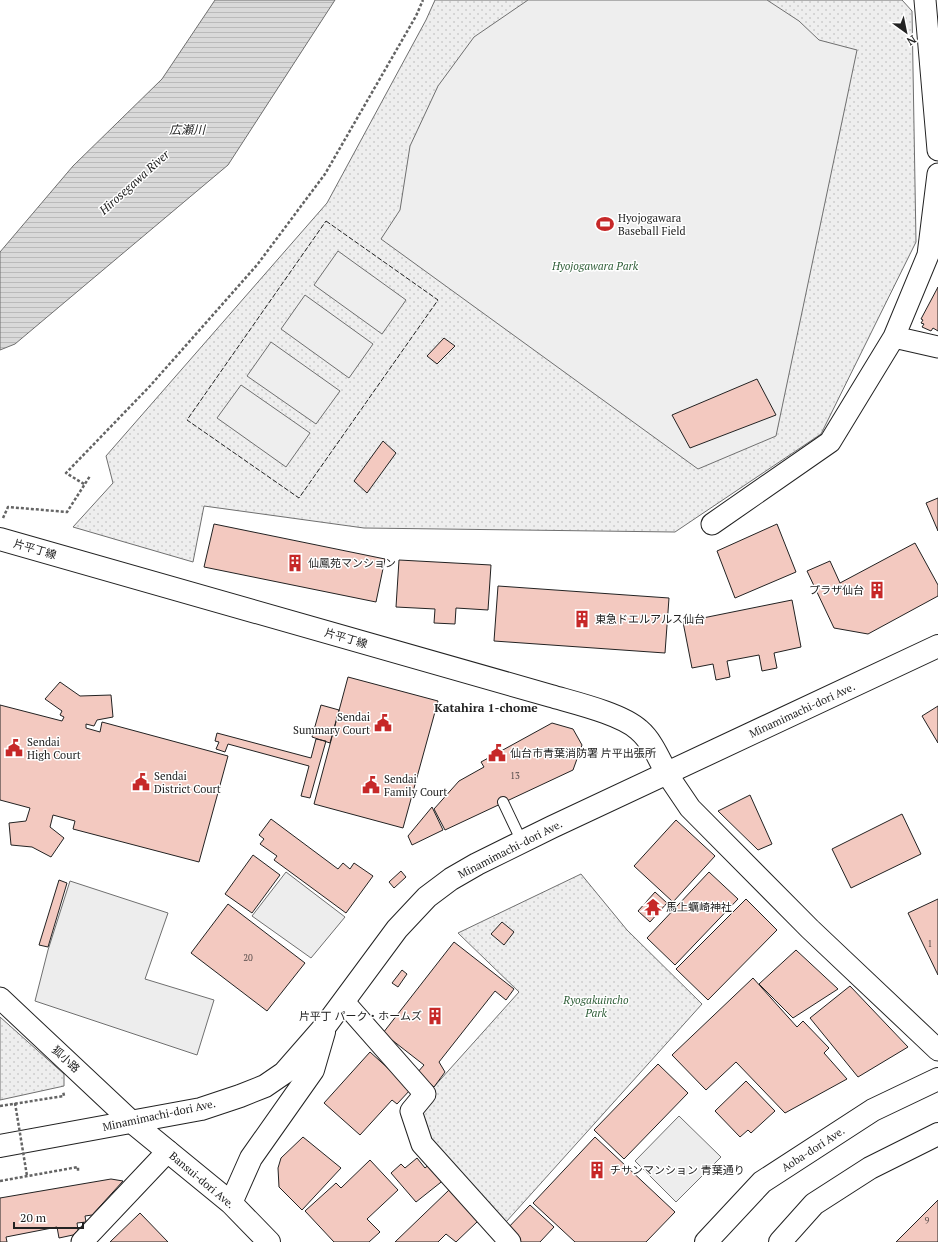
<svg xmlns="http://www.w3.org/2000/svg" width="938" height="1242" font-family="'PT Serif','Noto Sans JP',serif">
	<defs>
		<pattern id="grass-dots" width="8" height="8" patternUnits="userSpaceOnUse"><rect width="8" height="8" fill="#eee"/><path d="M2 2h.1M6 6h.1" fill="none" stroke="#ccc" stroke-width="1.8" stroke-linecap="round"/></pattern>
		<pattern id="water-rules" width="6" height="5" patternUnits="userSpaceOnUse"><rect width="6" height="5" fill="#d9d9d9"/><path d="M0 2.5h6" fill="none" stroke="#bababa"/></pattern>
	</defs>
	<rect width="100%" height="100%" fill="#fff"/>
	<path fill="url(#grass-dots)" stroke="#6f6f6f" d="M435,0H902L912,11L916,242L821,434L675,532L364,528L204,506L193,562L73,527L113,483L106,456L327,203L426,20Z
		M581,874L627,930L702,1004L506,1222L423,1142L414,1109L519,992L458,933Z
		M0,1017L64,1074V1086L0,1100Z"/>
	<path fill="#eee" stroke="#6f6f6f" d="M528,0H767L799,21L819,40L857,50L776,436L698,469L381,239L400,210L410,146L438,86L474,37Z
		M338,251L406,300L382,334L314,285Z
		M305,295L373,344L349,378L281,329Z
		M271,342L340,391L316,424L247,376Z
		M241,385L310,433L286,467L217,418Z"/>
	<path fill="#ededed" stroke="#6f6f6f" d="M286,872L345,917L311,958L252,916Z
		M70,881L168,913L145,979L214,1000L197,1055L35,1001L48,950Z
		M679,1116L721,1157L676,1202L635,1161Z"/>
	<path fill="url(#water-rules)" stroke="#6f6f6f" d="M215,0H335L228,165L15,344L0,350V252L73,166L162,79Z"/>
	<path fill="#f3c9c0" stroke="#222" d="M938,287V331L933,328L931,331L922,327L924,324L921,323L923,320L921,319Z
		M444,338L455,346L437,364L427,356Z
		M757,379L776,415L690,448L672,415Z
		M383,441L396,453L367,493L354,481Z
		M938,498V531L926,503Z
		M214,524L385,559L376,602L204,567Z
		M777,524L796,572L735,598L717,551Z
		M915,543L938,585V596L868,634L834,628L807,571L830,561L840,583Z
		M399,560L491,565L488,610L456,608L455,624L434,623L435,609L396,607Z
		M498,586L669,598L665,653L494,641Z
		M792,600L801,647L774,653L777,668L762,671L759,655L727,661L730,677L716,680L713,664L692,668L683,622Z
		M348,677L438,701L403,828L314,804Z
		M60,682L80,696L111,695L113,717L97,720L94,726L86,724V728L100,732L102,722L228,756L199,862L73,829L75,821L53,815L50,827L64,838L51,857L32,847L11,845L9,823L26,821L30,808L0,800V705L62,721L64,717L60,715L62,711L45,699Z
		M321,705L339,710L330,743L312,737Z
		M938,706V743L922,716Z
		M552,723L573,729L582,745L573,770L445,830L434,809L459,781L484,767L481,762Z
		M217,733L311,758L316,739L326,741L310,798L301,796L309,766L228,744L225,752L216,749L219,742L215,741Z
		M750,795L772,844L758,850L718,811Z
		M432,807L443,830L412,845L408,836Z
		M902,814L921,854L851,888L832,849Z
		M271,819L338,869L343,863L350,869L354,863L373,876L346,913L274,860L277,856L260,844L264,839L259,835Z
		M676,820L715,856L673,902L634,866Z
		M253,855L280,875L252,913L225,894Z
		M401,871L406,877L394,888L389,882Z
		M709,872L738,899L675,965L647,938Z
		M59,880L67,883L48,947L39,945Z
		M655,892L667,903L650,922L638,911Z
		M746,899L777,930L708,1000L676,969Z
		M938,899V975L908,913Z
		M228,904L305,963L267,1011L191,953Z
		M502,922L514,932L504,945L491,934Z
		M454,942L514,989L506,1000L495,991L439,1062L445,1072L434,1087L417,1073L424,1065L383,1033Z
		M796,950L838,989L793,1018L759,984Z
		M402,970L407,974L398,987L392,983Z
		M753,978L797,1027L803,1021L829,1048L824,1053L847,1079L785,1113L736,1062L706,1090L672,1055Z
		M850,986L908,1047L858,1077L810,1018Z
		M370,1052L411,1089L397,1104L392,1100L360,1135L324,1103Z
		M658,1064L688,1093L624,1159L594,1130Z
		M746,1081L775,1111L751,1133L748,1130L740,1137L715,1111Z
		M303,1137L341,1168L302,1210L279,1187L278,1168L281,1158Z
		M595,1137L675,1212L646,1242H575L533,1203Z
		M417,1158L425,1168L432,1162L445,1179L416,1202L391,1173L401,1164L405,1168Z
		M370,1160L398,1190L367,1219L380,1232L369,1242H334L305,1211L336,1183L341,1188Z
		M111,1179L123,1181L92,1215L85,1216L86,1222L77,1223L78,1230L73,1235L59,1238L57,1227L6,1237L7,1242H0V1198Z
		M449,1190L478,1221L456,1242L446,1234L438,1242H395Z
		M938,1200V1242H896Z
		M530,1205L554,1227L540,1242H515L504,1232Z
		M140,1213L168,1242H110Z"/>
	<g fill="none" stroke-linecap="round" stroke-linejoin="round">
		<g stroke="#222" stroke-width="12">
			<path id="lane" d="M503,802L522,842"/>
		</g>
		<g stroke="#222" stroke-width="23">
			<path id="street" d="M925,0L938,150
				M894,337L938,347
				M712,524L830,442L894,337L928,255L938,174
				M667,774L690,808L810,929L938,1050
				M0,998L132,1122
				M344,1002L425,1094L411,1111L422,1144L510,1242
				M82,1242L168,1151"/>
		</g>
		<g stroke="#222" stroke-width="24">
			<path id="secondary" d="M0,539L551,696C575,703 622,714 639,730C652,741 659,759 667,774
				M132,1122L231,1203L269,1242
				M0,1146L201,1109L240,1096L265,1086L284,1073L326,1025L397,929L427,897L451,879L477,864L552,827L938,646
				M231,1203L251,1158L313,1070L324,1032
				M706,1242L762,1182L873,1110L938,1079
				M780,1242L814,1204L870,1168L938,1134"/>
		</g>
		<path stroke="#646464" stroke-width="2.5" stroke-dasharray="3 2" stroke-linecap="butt" d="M84,484L66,473L150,386L257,265L325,174L416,16L423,0
			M3,518L8,507L67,512L90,476
			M0,1106L64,1096L63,1091
			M0,1181L78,1167V1171"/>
		<use href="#lane" stroke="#fff" stroke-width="10"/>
		<use href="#street" stroke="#fff" stroke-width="21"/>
		<use href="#secondary" stroke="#fff" stroke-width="22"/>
		<path stroke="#646464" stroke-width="2.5" stroke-dasharray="3 2" stroke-linecap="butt" d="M15,1103L27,1176"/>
		<path stroke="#222" stroke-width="1" stroke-dasharray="5 2" stroke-linecap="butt" d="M326,221L438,300L299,498L187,420Z"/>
	</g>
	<defs>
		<g id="stadium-bare" transform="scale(1.38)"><path d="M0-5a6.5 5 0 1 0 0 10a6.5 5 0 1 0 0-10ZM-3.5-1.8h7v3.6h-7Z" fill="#c62828" stroke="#fff" stroke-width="2.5" paint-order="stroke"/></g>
		<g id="building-bare" transform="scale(1.38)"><path d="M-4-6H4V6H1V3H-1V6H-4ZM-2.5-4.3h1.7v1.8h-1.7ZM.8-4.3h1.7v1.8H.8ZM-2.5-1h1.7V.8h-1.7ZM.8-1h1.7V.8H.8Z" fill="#c62828" stroke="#fff" stroke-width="2.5" paint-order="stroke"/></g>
		<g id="civic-bare" transform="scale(1.38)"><path d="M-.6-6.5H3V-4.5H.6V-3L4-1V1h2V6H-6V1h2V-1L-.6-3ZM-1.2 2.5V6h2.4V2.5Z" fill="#c62828" stroke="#fff" stroke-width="2.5" paint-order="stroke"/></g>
		<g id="temple-bare" transform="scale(1.38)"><path d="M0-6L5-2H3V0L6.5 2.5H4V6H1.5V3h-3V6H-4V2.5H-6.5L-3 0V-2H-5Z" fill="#c62828" stroke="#fff" stroke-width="2.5" paint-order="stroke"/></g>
	</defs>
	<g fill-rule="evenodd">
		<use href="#stadium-bare" x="605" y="224"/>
		<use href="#building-bare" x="295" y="563"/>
		<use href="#building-bare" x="877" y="590"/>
		<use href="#building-bare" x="582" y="619"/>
		<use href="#civic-bare" x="383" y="723"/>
		<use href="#civic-bare" x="14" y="748"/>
		<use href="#civic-bare" x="497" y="753"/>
		<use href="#civic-bare" x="141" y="782"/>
		<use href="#civic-bare" x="371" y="785"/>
		<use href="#temple-bare" x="653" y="907"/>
		<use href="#building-bare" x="435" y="1016"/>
		<use href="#building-bare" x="597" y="1170"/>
	</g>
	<g text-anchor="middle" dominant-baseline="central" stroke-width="3" stroke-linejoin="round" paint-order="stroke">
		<g font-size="9" fill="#564c4a">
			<text x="515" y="776">13</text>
			<text x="930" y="944">1</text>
			<text x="248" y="958">20</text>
			<text x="927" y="1221">9</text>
		</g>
		<g font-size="11" fill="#222" stroke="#fff" text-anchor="start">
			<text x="618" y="218">Hyojogawara<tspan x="618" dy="13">Baseball Field</tspan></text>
			<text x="308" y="563">仙鳳苑マンション</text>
			<text x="864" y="590" text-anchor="end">プラザ仙台</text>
			<text x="595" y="619">東急ドエルアルス仙台</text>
			<text x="370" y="717" text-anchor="end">Sendai<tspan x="370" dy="13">Summary Court</tspan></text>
			<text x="27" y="742">Sendai<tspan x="27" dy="13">High Court</tspan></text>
			<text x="510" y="753">仙台市青葉消防署 片平出張所</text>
			<text x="154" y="776">Sendai<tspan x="154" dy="13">District Court</tspan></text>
			<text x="384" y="779">Sendai<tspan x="384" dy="13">Family Court</tspan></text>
			<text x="666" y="907">馬上蠣崎神社</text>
			<text x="422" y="1016" text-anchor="end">片平丁 パーク・ホームズ</text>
			<text x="610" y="1170">チサンマンション 青葉通り</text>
		</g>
		<g font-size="11" font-style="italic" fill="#2f5e38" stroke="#fff">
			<text x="595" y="266">Hyojogawara Park</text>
			<text x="596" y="1000">Ryogakuincho<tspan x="596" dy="13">Park</tspan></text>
		</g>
		<g font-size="11" fill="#222" stroke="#fff">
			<text transform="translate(35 549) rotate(16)">片平丁線</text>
			<text transform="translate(346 638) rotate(16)">片平丁線</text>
			<text transform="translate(802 710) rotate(-25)">Minamimachi-dori Ave.</text>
			<text transform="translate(510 849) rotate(-27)">Minamimachi-dori Ave.</text>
			<text transform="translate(66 1059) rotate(43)">狐小路</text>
			<text transform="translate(159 1115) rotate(-12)">Minamimachi-dori Ave.</text>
			<text transform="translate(813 1149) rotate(-33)">Aoba-dori Ave.</text>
			<text transform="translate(202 1180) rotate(40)">Bansui-dori Ave.</text>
		</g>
		<g font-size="12" font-style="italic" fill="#222" stroke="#fff">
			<text x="187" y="129">広瀬川</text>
			<text transform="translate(134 182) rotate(-42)">Hirosegawa River</text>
		</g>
		<g font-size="12" font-weight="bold" fill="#222" stroke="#fff">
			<text x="486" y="707">Katahira 1-chome</text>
		</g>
	</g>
	<g transform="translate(906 32) rotate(147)" stroke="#ffffff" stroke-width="3" paint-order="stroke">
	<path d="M0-3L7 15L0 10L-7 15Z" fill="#222222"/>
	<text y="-6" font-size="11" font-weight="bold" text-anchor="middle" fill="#222222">N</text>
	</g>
	<path d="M14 1222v6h69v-6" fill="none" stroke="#222222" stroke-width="2"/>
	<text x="20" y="1222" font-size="12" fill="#222222" stroke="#ffffff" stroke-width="3" paint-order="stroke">20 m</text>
</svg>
